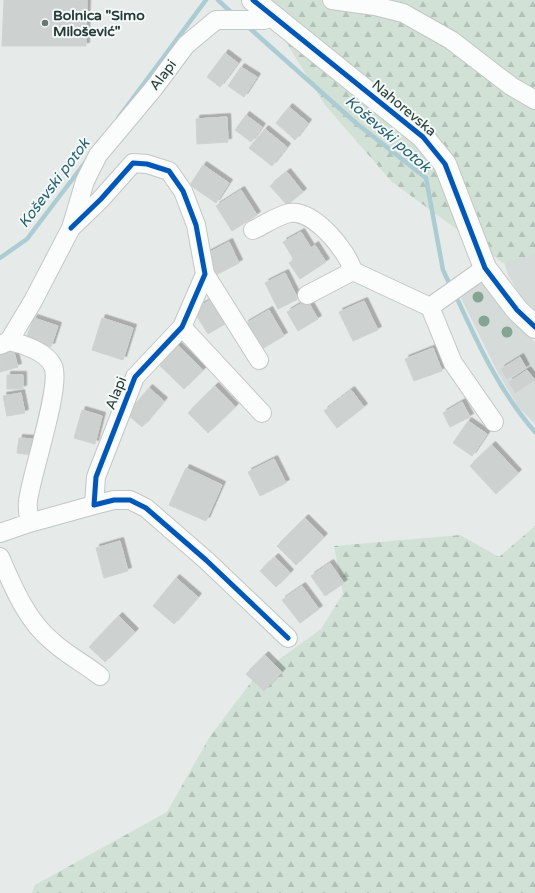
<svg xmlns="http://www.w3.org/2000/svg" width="535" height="893" font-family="'Varela Round',sans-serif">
	<defs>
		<pattern id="forest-firs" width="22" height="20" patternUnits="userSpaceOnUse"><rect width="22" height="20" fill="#d1e1d6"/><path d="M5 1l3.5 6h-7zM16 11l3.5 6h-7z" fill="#b3c2b8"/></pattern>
		<filter id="shadow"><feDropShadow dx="3.5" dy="-3.5" stdDeviation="0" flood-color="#0004"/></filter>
	</defs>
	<rect width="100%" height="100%" fill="#e6eae8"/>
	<path fill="#d4dbd8" d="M535,185V310L521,297L508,275L490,215Z
		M482,278L516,325L535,342V424L519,408L498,373L458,292Z"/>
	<path fill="url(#forest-firs)" d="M260,0H535V254L503,263L392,182L325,105Z
		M535,526V893H32L35,885L167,812L209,738L255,677L321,629L343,594L334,546L460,535L499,557Z"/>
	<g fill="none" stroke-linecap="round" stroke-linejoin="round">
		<path stroke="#acccd3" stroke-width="4.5" d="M218,0L234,15
			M246,25L356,123L426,178L443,270L451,287
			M119,117L206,0
			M0,258L27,239L87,160
			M455,294C477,342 499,391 535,432"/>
	</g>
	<path fill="#cdd1d0" stroke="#cfd3d1" filter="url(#shadow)" d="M4,0H87L86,46H2Z
		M225,53L238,63L220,87L207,77Z
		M241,67L257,77L244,97L228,86Z
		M289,107L308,123L295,140L276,123Z
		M246,115L262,127L251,142L235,130Z
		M227,117L228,142L197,144L196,119Z
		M265,129L287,147L272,166L249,148Z
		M203,165L229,183L216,203L190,185Z
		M287,172L303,192L287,205L270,186Z
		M241,190L257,215L232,231L216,206Z
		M301,232L311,248L293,258L283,242Z
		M229,242L239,263L216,275L206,254Z
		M315,245L326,262L300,279L289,263Z
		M285,273L298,299L278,309L265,283Z
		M216,297L230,321L208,334L193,310Z
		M307,300L318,319L298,331L287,312Z
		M364,301L378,330L353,341L339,312Z
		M269,310L284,336L260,350L245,324Z
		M34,318L58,326L51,347L26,338Z
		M102,318L133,328L123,360L92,350Z
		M175,343L203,370L184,389L156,362Z
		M12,345L18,367L0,372V349Z
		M433,348L442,371L414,381L405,359Z
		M520,357L526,368L507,379L501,369Z
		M527,370L535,380L515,393L509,382Z
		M7,375H23V389H7Z
		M215,386L235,407L208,433L188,413Z
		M149,388L164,401L142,427L127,414Z
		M351,390L364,407L337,428L324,411Z
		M21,393L25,413L7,416L3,396Z
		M462,402L470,417L450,427L443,413Z
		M82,410L102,416L95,444L74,438Z
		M468,421L487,434L472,456L453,443Z
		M19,438L33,439L31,455L17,453Z
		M492,445L518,473L496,494L470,466Z
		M274,459L286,483L260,496L248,472Z
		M186,468L222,485L206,521L169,505Z
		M305,518L324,537L296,565L277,546Z
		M120,541L128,571L104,578L96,548Z
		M275,557L290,573L276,587L260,571Z
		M330,563L344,583L325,596L311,576Z
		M176,578L198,597L174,624L153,606Z
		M302,586L319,609L300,623L282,600Z
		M119,616L135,632L105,662L89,647Z
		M265,655L282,672L264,691L246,674Z"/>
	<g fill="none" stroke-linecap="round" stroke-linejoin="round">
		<g stroke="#c3c7c5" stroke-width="20">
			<path id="minor" d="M332,0L375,6L403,13L451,40L511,86L535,100
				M71,228L101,199L133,163L147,164L169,171L183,191L196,225L205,274L182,327L135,377L96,477L94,505L114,500H130L146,508L206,560L288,638
				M253,230C264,225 278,215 290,213C314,210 347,250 353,271L430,307L453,363L494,422
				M205,274L259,360
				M307,295L353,271
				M430,307L485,268
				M182,327L262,413
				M9,341C23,344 47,352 53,366C62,385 31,475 28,501C27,508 29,516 29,523L94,505
				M0,345L9,341L33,301L71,228L85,181L98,155L154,88L186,45L216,20H264L272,17
				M0,533L29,523
				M0,557C13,587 27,621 53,642C67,655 85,664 100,676"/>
		</g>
		<g stroke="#c3c7c5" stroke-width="24">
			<path id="tertiary" d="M253,0L423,137L445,164L485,268L517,310L535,327"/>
		</g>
		<use href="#minor" stroke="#fbfcfc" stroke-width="18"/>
		<use href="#tertiary" stroke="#fbfcfc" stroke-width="22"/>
		<g stroke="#f4f9f7" stroke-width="8">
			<path id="cycleway" d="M253,0L423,137L445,164L485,268L517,310L535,327
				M71,228L101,199L133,163L147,164L169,171L183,191L196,225L205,274L182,327L135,377L96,477L94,505L114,500H130L146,508L206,560L288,638"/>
		</g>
		<use href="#cycleway" stroke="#0057b8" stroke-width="5"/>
	</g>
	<g fill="#84a593">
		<circle cx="478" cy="297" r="5.5"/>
		<circle cx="484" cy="321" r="5.5"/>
		<circle cx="507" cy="332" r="5.5"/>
	</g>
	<circle fill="#697874" stroke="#f4f9f7" stroke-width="1.5" cx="45" cy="23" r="4"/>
	<g text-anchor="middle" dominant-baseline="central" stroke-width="4" stroke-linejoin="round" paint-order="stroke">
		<g font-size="14" font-weight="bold" fill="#253b36" stroke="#f4f9f7" text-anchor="start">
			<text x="53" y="15">Bolnica "Simo<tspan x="53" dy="16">Milošević"</tspan></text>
		</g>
		<g font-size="14" fill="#253b36" stroke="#f4f9f7">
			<text transform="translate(163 75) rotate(-53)">Alapi</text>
			<text transform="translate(404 108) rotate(40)">Nahorevska</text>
			<text transform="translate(116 393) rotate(-68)">Alapi</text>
		</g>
		<g font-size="15" font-style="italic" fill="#266170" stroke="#f4f9f7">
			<text transform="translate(388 134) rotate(41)">Koševski potok</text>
			<text transform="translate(54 183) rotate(-53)">Koševski potok</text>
		</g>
	</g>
</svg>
